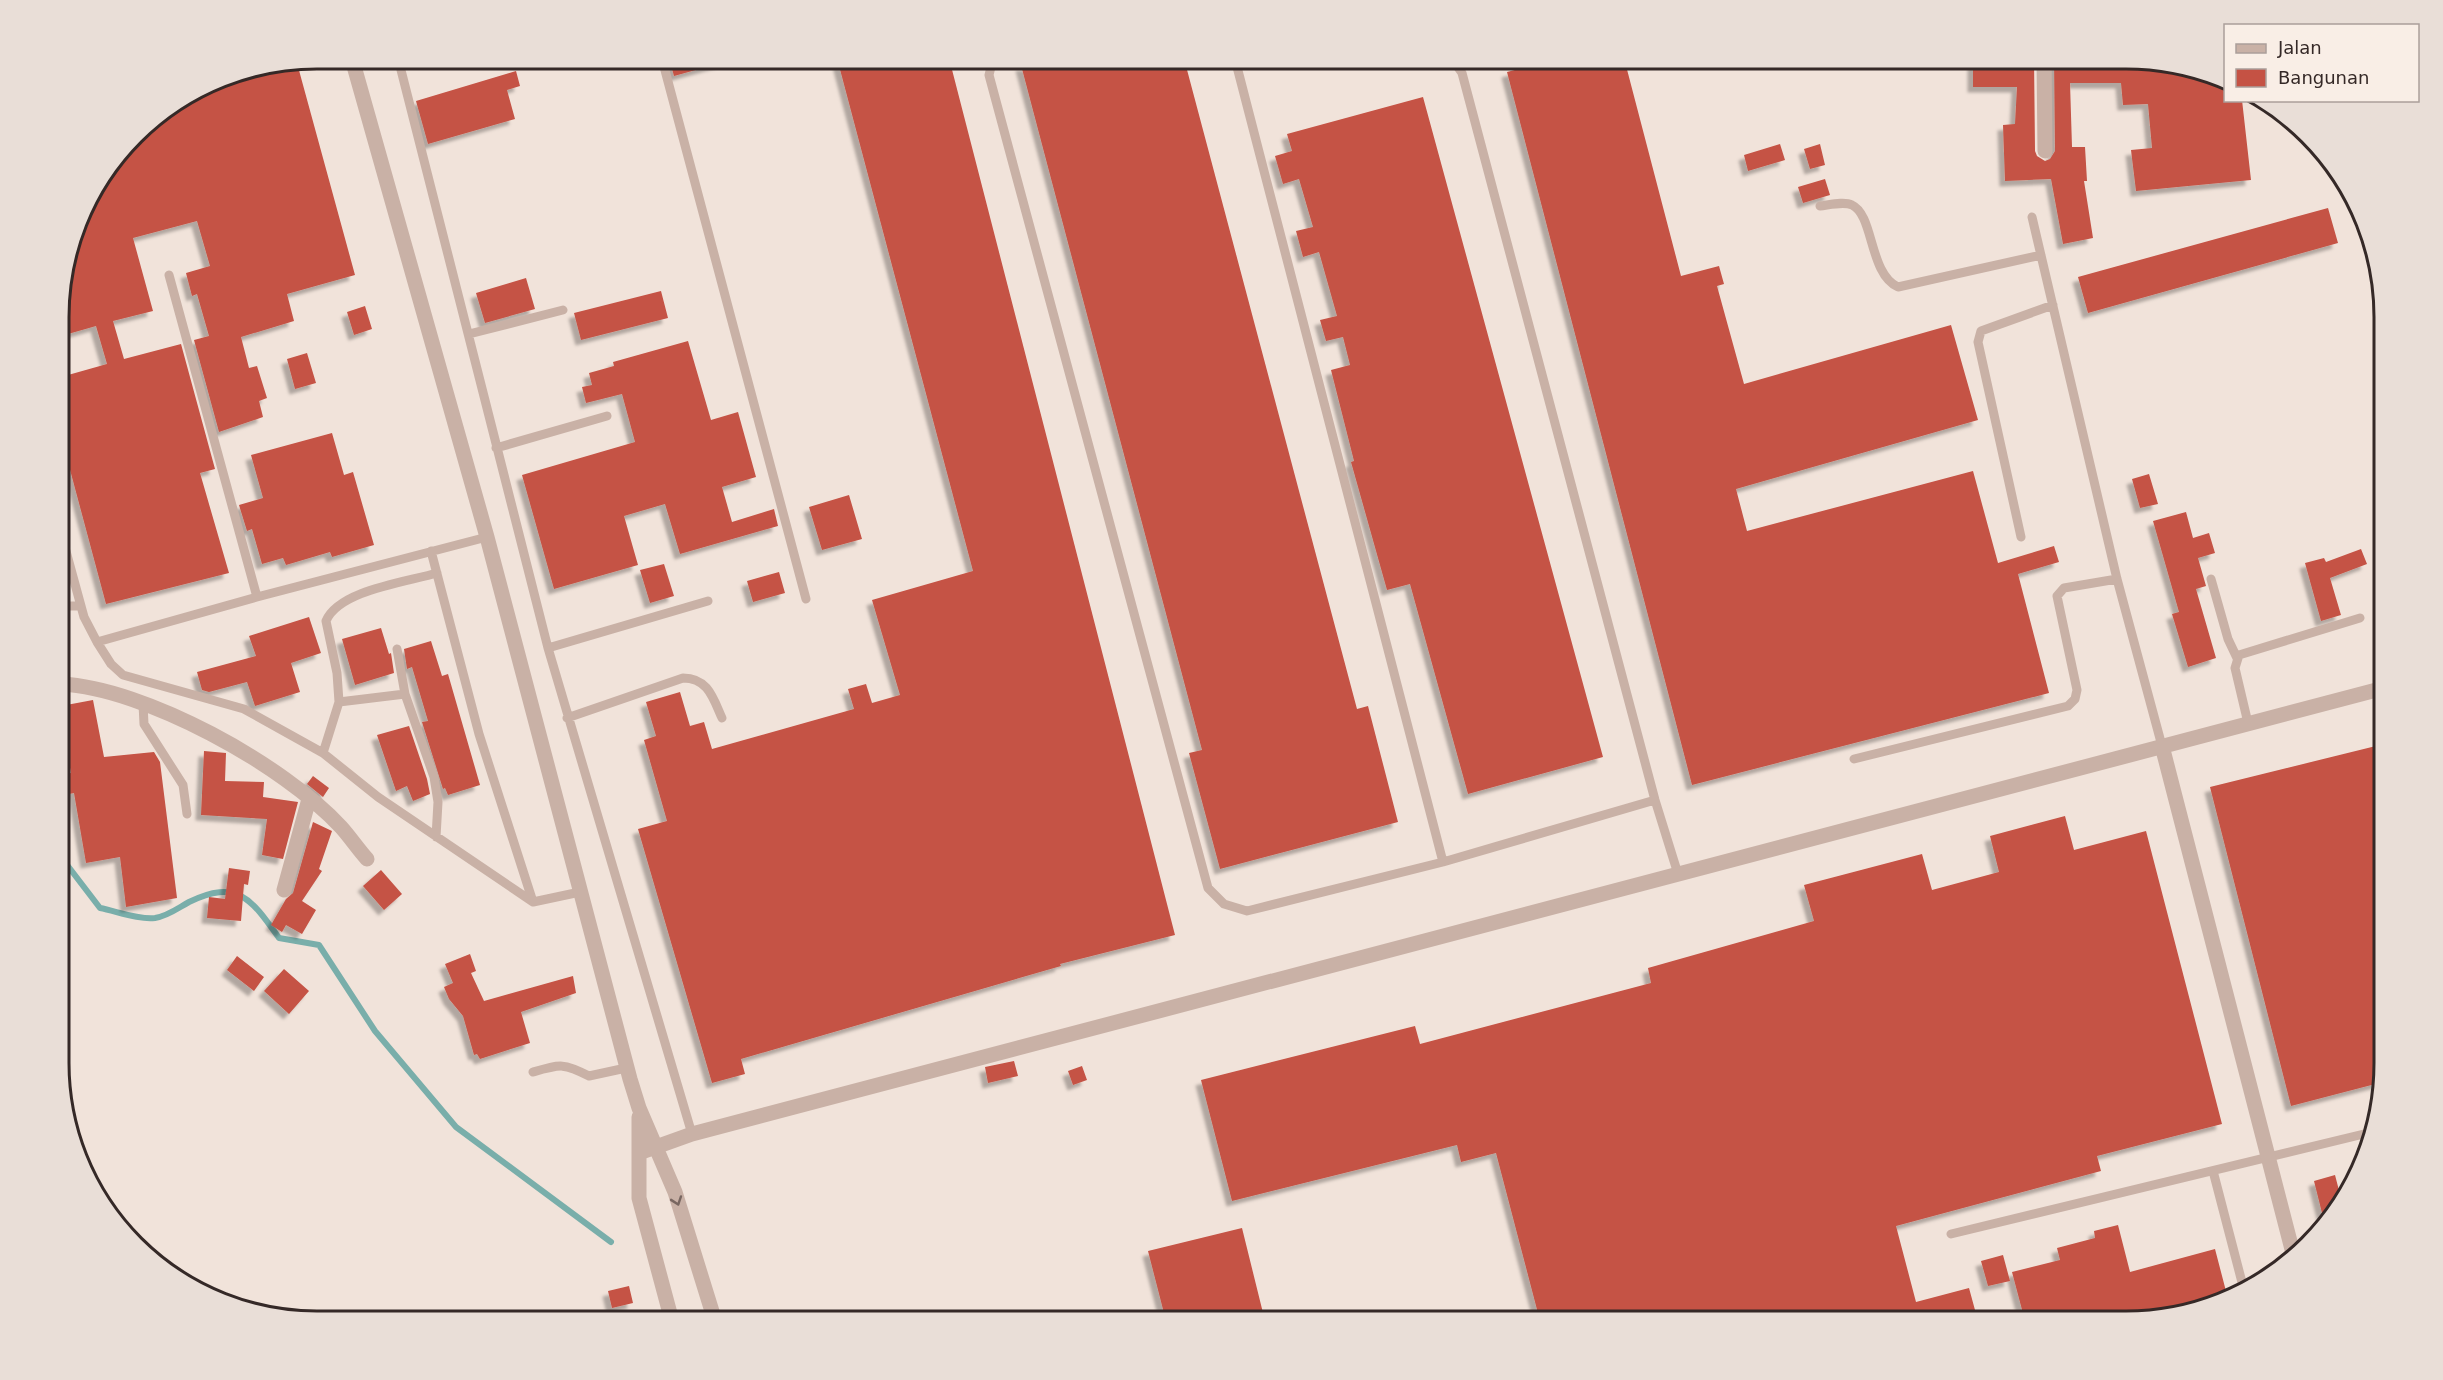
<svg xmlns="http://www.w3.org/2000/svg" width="2443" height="1380" font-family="'DejaVu Sans',sans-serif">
	<defs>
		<filter id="shadow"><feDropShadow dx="-5.5" dy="5.5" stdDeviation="1.5" flood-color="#0004"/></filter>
	</defs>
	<rect width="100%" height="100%" fill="#f1e3da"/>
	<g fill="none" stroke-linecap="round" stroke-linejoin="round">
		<path stroke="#79aeaa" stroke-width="6" d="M61,857L100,908C116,911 139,920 155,918C168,916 178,908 189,902C238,878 252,900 279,938L319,945L375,1031L456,1127L611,1242"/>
	</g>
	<path fill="#c55244" filter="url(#shadow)" d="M669,58H720L721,63L674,76Z
		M837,58H949L1175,935L1060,964L1061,966L741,1059L745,1074L712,1083L638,829L667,821L644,740L656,736L646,702L680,692L690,726L704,722L712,749L854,709L848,689L866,684L872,703L900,695L872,600L973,571Z
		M1561,58H1624L1681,276L1719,266L1724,284L1717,286L1744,384L1951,325L1978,420L1736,489L1747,531L1973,471L1998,563L2054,546L2059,562L2018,574L2049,693L1692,785L1507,72Z
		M1973,58H2034L2035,151L2037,156L2045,161L2050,159L2055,151L2054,58H2126L2193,67L2226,81V100H2242L2251,180L2136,191L2131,150L2152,148L2148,104L2123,105L2121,83H2070L2072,147H2085L2087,181H2084L2093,238L2063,244L2051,179L2005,181L2003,125L2015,124L2017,87H1973Z
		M297,63L355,275L287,294L294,321L241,337L249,368L257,366L267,398L259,401L263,417L219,432L194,340L209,336L197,294L192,296L186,273L210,266L197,221L133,238L153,311L113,321L124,359L181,344L215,469L200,473L229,573L106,604L61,436V377L107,364L96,326L61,336V284L85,203L146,123L219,78Z
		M1021,65L1186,66L1357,709L1368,706L1398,822L1220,869L1189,753L1202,750Z
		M516,71L520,86L507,90L515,119L428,144L416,101Z
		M1423,97L1603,757L1468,794L1410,584L1387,590L1351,462L1354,461L1331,370L1350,365L1343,337L1326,341L1320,320L1337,316L1319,252L1303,257L1296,231L1313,227L1299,179L1283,184L1275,156L1292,151L1287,134Z
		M1780,144L1785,160L1748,171L1744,155Z
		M1820,144L1825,165L1810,169L1804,149Z
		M1825,179L1830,195L1803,203L1798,187Z
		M2328,208L2338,243L2088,313L2078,277Z
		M526,278L535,309L485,323L476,293Z
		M661,291L668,318L581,340L574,313Z
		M365,306L372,329L354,335L347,312Z
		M688,341L711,420L738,412L756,477L722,487L732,522L774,509L778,526L680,554L665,504L624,516L638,565L554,589L522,475L635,442L622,394L586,403L582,387L592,385L589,373L614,366L613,362Z
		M307,353L316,383L295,389L287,359Z
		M332,433L344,475L353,472L374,545L332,557L330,552L286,565L283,558L262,564L252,529L247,531L239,505L263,498L251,455Z
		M2149,474L2158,504L2140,508L2132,479Z
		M849,495L862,539L822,550L809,507Z
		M2186,512L2193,538L2209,533L2215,553L2198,558L2206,586L2196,589L2216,658L2188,667L2172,614L2179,612L2153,521Z
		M2361,549L2367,564L2330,578L2341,615L2321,621L2305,563L2324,558L2326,562Z
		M664,564L674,596L650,603L640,570Z
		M779,572L785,593L753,602L747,581Z
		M309,617L321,653L291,663L300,692L255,706L247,682L209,692L202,690L197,672L256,656L249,636Z
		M381,628L389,654L391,653L394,673L355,685L342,639Z
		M431,641L442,676L448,674L480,785L448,795L445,788L443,789L422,722L428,721L412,667L407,669L404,649Z
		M93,700L104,757L154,752L160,762L177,898L126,907L120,857L86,863L74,793L64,795L61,774L71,773L65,740L61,741V706Z
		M409,726L427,779L430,794L413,801L407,786L396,791L377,735Z
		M2384,744V1079L2383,1082L2291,1106L2210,787Z
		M204,751L226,753L225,781L264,782L263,797L298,802L283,859L262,855L267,819L201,815Z
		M313,776L329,788L323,797L307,784Z
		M2065,816L2074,850L2146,831L2222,1124L2097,1156L2101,1171L1896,1226L1916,1302L1969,1288L1978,1321H1540L1496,1153L1461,1162L1457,1145L1232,1201L1201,1080L1415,1026L1420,1044L1651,983L1648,968L1814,921L1804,885L1922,854L1932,890L1999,872L1990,836Z
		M313,822L332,831L319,869L322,871L302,901L316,910L302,934L286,925L282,932L271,925L286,899L293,893Z
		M229,868L250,871L248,885L244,884L241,921L207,918L209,897L225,899Z
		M381,870L402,894L384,910L363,886Z
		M470,954L476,971L471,973L484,1001L573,976L576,993L521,1012L530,1043L480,1059L477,1054L474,1055L463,1016L449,999L444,987L453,983L445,964Z
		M237,956L264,977L254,991L227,970Z
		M284,969L309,991L289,1014L264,991Z
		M1014,1061L1018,1076L988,1083L985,1067Z
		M1082,1066L1087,1080L1073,1085L1068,1071Z
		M2335,1175L2342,1202L2325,1225L2314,1181Z
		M2118,1225L2130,1272L2215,1249L2227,1295L2142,1321H2025L2012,1272L2060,1260L2057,1248L2095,1238L2094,1231Z
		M1242,1228L1265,1321H1166L1148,1251Z
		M2003,1255L2010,1281L1988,1286L1981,1261Z
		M629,1286L633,1303L612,1308L608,1291Z"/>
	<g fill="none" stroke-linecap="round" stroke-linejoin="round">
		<path stroke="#c9b1a6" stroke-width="9" d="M404,59L401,70L548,648L708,601
			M662,59L806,599
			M993,59L989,75L1208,888L1224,904L1247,911L1443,862
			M1235,59L1443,862L1655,800
			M1443,59L1457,66L1462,73L1655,800L1678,874
			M1820,206C1829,205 1844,201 1852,205C1874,215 1869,274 1898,287L2041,255
			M2032,217L2117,579L2162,746
			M169,275L257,597
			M469,334L563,310
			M496,448L607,416
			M61,533L84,617L97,642L257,597L487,537
			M2021,537L1978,342L1981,331L2053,305
			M431,551L479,734L533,902
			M2211,579L2228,639L2237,658
			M61,606H81
			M97,642L111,664L123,675L244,709L323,753L378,797L533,902L580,892
			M548,648L692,1134
			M397,649L405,694
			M339,702L405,694L434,777L438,802L436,837
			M143,704L144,724L183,785L187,814
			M567,718L683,678C708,678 713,698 722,718
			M2248,723L2235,668L2239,655L2360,618
			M323,753L339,702L337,673L326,621C339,590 407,582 437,573
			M1854,759L2068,706L2075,699L2077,690L2057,596L2064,588L2117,579
			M533,1072C561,1064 564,1063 589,1076L626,1068
			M2213,1171L2244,1290
			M1951,1234L2368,1133"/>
		<path stroke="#c9b1a6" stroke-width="15" d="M352,59L487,537L630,1079L639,1108L675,1192L715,1321
			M2044,59L2045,151
			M61,684C145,688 284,765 341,827C350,837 358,849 367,859
			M2162,746L2294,1257
			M284,890L309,799
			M639,1117V1198L672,1321
			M639,1153L692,1134L2384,688"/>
	</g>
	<defs><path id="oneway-chevron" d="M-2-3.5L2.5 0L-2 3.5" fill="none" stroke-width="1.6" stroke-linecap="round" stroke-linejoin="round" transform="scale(1.5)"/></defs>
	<use stroke="#786660" href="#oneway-chevron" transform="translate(677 1201) rotate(71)"/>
	<path d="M0 0H2443V1380H0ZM317 69H2126A248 248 0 0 1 2374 317V1063A248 248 0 0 1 2126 1311H317A248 248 0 0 1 69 1063V317A248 248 0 0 1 317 69Z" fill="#e9ded7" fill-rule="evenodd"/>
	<path fill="none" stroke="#352927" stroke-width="3" d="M317 69H2126A248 248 0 0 1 2374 317V1063A248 248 0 0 1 2126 1311H317A248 248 0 0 1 69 1063V317A248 248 0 0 1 317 69Z"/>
	<rect x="2224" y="24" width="195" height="78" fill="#f9eee6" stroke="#ab9f9a" stroke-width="1.5"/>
	<rect x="2236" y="44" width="30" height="9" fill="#c9b1a6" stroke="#ab9f9a" stroke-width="1.5"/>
	<text x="2278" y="54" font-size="18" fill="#352927">Jalan</text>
	<rect x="2236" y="69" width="30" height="18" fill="#c55244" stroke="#ab9f9a" stroke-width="1.5"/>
	<text x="2278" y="84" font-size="18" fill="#352927">Bangunan</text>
</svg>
